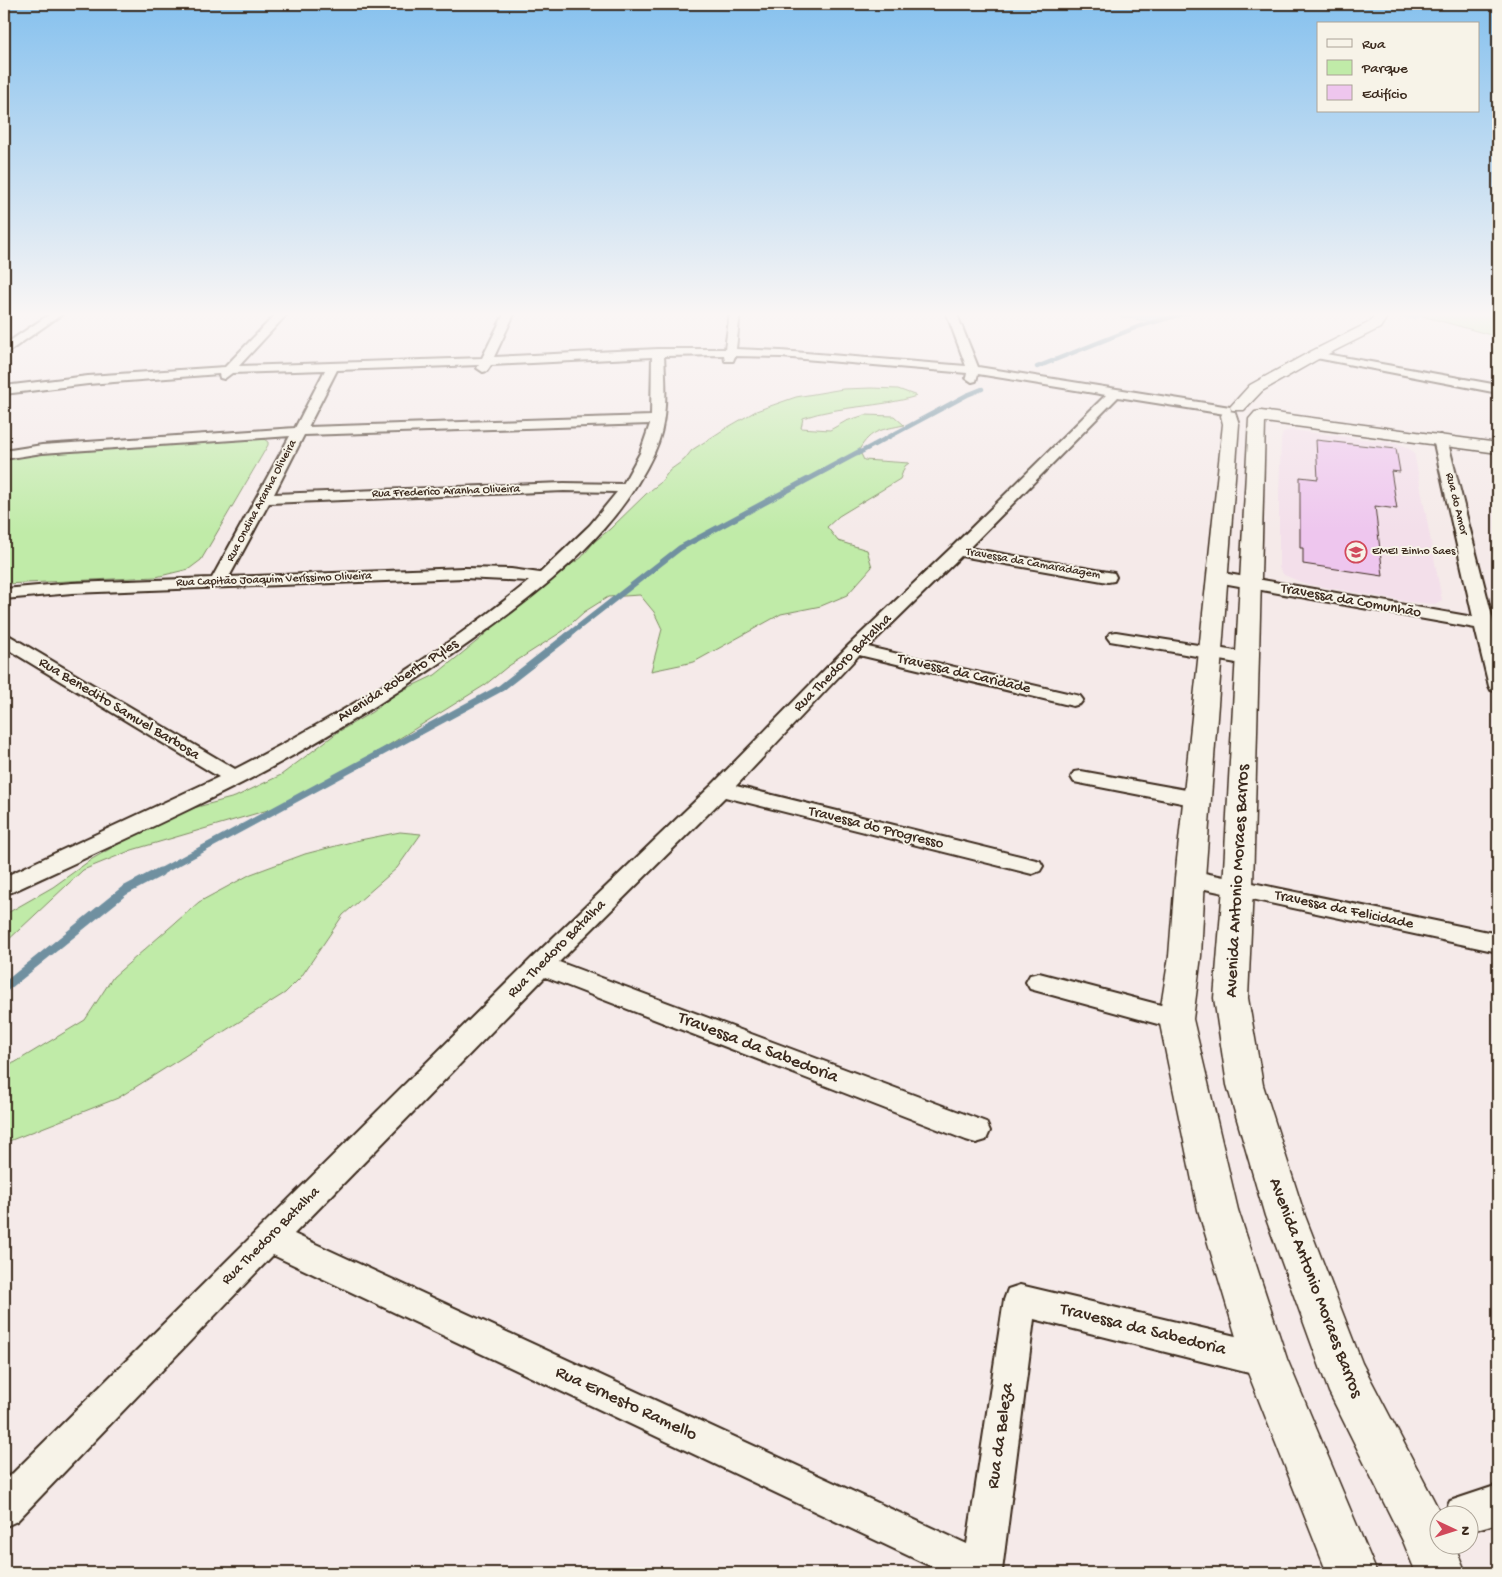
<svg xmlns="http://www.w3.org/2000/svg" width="1502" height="1577" font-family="'Gochi Hand',sans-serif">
	<rect width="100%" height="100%" fill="#f5eae9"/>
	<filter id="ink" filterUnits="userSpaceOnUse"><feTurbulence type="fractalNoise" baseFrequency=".02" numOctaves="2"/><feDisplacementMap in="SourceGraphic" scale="10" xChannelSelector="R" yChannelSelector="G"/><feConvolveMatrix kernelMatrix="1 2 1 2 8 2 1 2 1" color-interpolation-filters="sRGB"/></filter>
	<g filter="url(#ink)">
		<path fill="#f3dfea" d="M1291,430L1386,442L1402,445L1414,452L1442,600L1435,604L1409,602L1306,584L1284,575L1279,568V493L1281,440L1283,432Z"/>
		<path fill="#c0eba8" stroke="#7e8a63" d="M1408,312H1498V337Z
			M871,388L898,389L917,396C879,408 841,405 803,418L801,428L830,430L846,421L865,415L894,416L904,425C882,430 871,429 859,450L864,460L909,463L905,466L900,479L839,516L827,527L838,541L867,550L872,567L847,595L821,606L781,614L694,662L651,671L662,629L654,612L640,595L608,597L584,612L563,631L507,667L485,685L344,773L285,805L132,850L83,870L4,944V915L53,887L92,859L136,834L186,810L235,797L281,775L338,732L372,712L397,693L435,675L481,638L530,591L581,558L594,542L610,529L646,494L660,483L670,470L684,460L692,450L723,430L756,411L796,397L843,389Z
			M261,437L268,442V445L201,560L189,569L156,577L4,584V458L127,445Z
			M400,832L421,834L397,868L343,915L301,977L285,993L118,1098L4,1143V1062L14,1063L85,1020L113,977L199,902L251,874L305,854L355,841Z"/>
		<path fill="#94d4f6" stroke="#7090a0" d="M1119,312H1166L1165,319L1154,322L1121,317Z"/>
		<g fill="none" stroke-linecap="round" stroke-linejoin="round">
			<path stroke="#7090a0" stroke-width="4.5" d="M1037,367L1140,326L1189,312
				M857,454L967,395L982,389"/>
			<path stroke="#7090a0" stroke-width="5.5" d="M567,636L680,548L859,452"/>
			<path stroke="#7090a0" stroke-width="7" d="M158,873L501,688L569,635"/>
			<path stroke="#7090a0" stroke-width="9" d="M4,988L124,891L160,872"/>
			<path fill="#94d4f6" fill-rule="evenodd" d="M1393,312H1425L1421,317L1413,319L1397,317Z"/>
		</g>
		<path fill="#eec6ee" stroke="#3b2a1e" d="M1316,440L1396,449L1400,472L1391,471L1397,509L1375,506L1383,576L1303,564V548H1300V477L1318,479Z"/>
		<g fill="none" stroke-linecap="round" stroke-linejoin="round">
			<g stroke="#3b2a1e" stroke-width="4">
				<path id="street" d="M53,312H65L8,352L4,353V345Z
					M278,312H289L239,366L482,358L505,312H515L494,357L658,349H725L730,312H740L736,349L781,351L966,366L946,312H956L978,367L1230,407L1231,410L1230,413L1225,414L1118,397L969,548L1108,572L1114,573L1116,577L1114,581L1108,582L961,556L868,647L1080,696L1083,700L1080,704L1073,706L859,655L736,786L1040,861L1043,866L1040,871L1032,874L725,797L559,962L986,1122L990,1131L986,1140L976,1143L966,1140L545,977L294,1234L967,1544L1004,1300L1008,1289L1020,1285L1265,1343L1277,1348L1282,1360L1277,1372L1265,1377L1034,1319L1002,1571L1001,1573H945L273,1255L17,1521L4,1527V1482L532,958L713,784L849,645L951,548L1106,395L978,374L976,381L972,382L966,378L967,373L781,357L735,356L733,361H725L724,355L664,356C666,389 668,423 654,453C617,533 543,590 473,640C400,692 323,741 242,783C167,821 89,856 12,892L4,894V877L219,777L4,647V635L10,636L235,769C338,717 440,654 529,581L464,578L72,593L4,599V589L72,583L212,578L290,436L42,453L4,459V451L42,445L295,428L325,370L232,373L224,379L220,378L219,374L88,384L4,394V386L88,376L225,367ZM652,357L651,416L308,427L337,370L479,365L477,368L483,372L487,371L491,365ZM650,424L640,453L623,484L564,483L274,494L304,435ZM564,491L617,492L590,525L540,573L511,569L464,568L229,577L269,503Z
					M1315,352L1498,385V393L1311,357L1309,355L1311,353Z
					M1440,435L1447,439L1494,624L1498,648V692L1491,690L1489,686L1475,628L1217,582L1211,581L1209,577L1211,573L1217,572L1473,617L1433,439Z
					M1116,632L1248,653L1254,655L1257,659L1254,663L1248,665L1110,641L1107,637L1110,633Z
					M1081,771L1197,792L1205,794L1208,799L1205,804L1197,806L1074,782L1071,777L1074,772Z
					M1190,870L1498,934V952L1182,884L1178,878L1182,872Z
					M1039,973L1176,1009L1185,1012L1189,1019L1185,1026L1176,1029L1030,989L1026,982L1030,975Z
					M1498,1485V1523L1470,1531V1514H1444L1450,1501Z"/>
			</g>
			<g stroke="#3b2a1e" stroke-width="3">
				<path id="secondary" d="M1376,312H1390L1380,328L1320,358L1262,391L1244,410H1232L1230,407L1250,385L1310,352L1370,322Z
					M1229,411L1235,412L1239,424L1205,878L1201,956L1193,1019L1238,1210L1287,1359L1377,1573H1327L1243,1360L1198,1210L1159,1019L1169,956L1175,878L1223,424L1221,416L1223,412Z
					M1261,411L1498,443V453L1265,422L1253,887L1248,998L1263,1085L1305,1216L1362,1363L1441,1514H1440V1544H1454L1466,1573H1416L1403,1541L1329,1392L1265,1216L1227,1085L1214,998L1223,887L1249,419L1255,412Z"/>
			</g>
			<use href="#street" fill="#f7f3e8" fill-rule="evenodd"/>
			<use href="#secondary" fill="#f7f3e8" fill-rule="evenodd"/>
		</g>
	</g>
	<linearGradient id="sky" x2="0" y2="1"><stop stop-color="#86c1ee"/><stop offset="0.59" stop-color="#faf6f5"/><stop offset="1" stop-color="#faf6f5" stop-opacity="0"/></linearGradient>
	<rect width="1502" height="533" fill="url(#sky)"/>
	<defs>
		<g id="school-ring" transform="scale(1.125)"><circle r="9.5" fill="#f7f3e8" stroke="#d1495b" stroke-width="1.5"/><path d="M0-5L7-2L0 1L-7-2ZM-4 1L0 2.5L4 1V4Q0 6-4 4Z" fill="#d1495b"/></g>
	</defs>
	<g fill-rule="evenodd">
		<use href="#school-ring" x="1356" y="552"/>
	</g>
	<g text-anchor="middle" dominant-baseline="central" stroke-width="4" stroke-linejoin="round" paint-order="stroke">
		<g font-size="12" fill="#3b2a1e" stroke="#f7f3e8">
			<text transform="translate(446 492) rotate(-2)">Rua Frederico Aranha Oliveira</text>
			<text transform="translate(262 501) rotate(-62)">Rua Ondina Aranha Oliveira</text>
			<text transform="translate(1456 504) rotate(76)">Rua do Amor</text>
			<text transform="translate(1033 564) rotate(10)">Travessa da Camaradagem</text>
			<text transform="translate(274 580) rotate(-2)">Rua Capitão Joaquim Veríssimo Oliveira</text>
		</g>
		<g font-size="12" fill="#3b2a1e" stroke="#f7f3e8" text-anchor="start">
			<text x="1372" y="552">EMEI Zinho Saes</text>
		</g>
		<g font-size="15" fill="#3b2a1e" stroke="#f7f3e8">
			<text transform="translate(1351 601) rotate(10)">Travessa da Comunhão</text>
			<text transform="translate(843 663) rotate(-45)">Rua Thedoro Batalha</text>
			<text transform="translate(964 674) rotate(13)">Travessa da Caridade</text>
			<text transform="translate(398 681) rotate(-33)">Avenida Roberto Pyles</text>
			<text transform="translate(119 709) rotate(31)">Rua Benedito Samuel Barbosa</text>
			<text transform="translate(876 828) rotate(14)">Travessa do Progresso</text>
			<text transform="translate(1344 910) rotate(12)">Travessa da Felicidade</text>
			<text transform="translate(557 949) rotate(-45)">Rua Thedoro Batalha</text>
			<text transform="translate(271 1236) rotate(-45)">Rua Thedoro Batalha</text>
		</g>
		<g font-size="18" fill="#3b2a1e" stroke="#f7f3e8">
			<text transform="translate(1238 881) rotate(-87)">Avenida Antonio Moraes Barros</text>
			<text transform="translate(758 1048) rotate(21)">Travessa da Sabedoria</text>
			<text transform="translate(1315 1288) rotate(69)">Avenida Antonio Moraes Barros</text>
			<text transform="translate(1143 1330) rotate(14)">Travessa da Sabedoria</text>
			<text transform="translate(626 1404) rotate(25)">Rua Ernesto Ramello</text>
			<text transform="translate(1001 1436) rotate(-82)">Rua da Beleza</text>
		</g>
	</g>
	<rect width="1502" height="1577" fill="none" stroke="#f7f3e8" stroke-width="20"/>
	<rect x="10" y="10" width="1482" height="1557" fill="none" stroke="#3b2a1e" stroke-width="2" filter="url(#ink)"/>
	<rect x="1317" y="22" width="162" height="90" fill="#f7f3e8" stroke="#aca397"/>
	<rect x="1327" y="39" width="25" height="8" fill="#f7f3e8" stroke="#aca397"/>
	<text x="1362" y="48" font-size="15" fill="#3b2a1e">Rua</text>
	<rect x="1327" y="60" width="25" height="15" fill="#c0eba8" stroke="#aca397"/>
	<text x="1362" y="72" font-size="15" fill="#3b2a1e">Parque</text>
	<rect x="1327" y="85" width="25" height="15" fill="#eec6ee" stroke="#aca397"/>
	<text x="1362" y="98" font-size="15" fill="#3b2a1e">Edifício</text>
	<g transform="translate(1454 1530) rotate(94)"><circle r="24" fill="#f7f3e8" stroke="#aca397"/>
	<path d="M0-4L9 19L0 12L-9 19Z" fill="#d1495b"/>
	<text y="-8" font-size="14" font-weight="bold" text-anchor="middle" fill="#3b2a1e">N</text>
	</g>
</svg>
